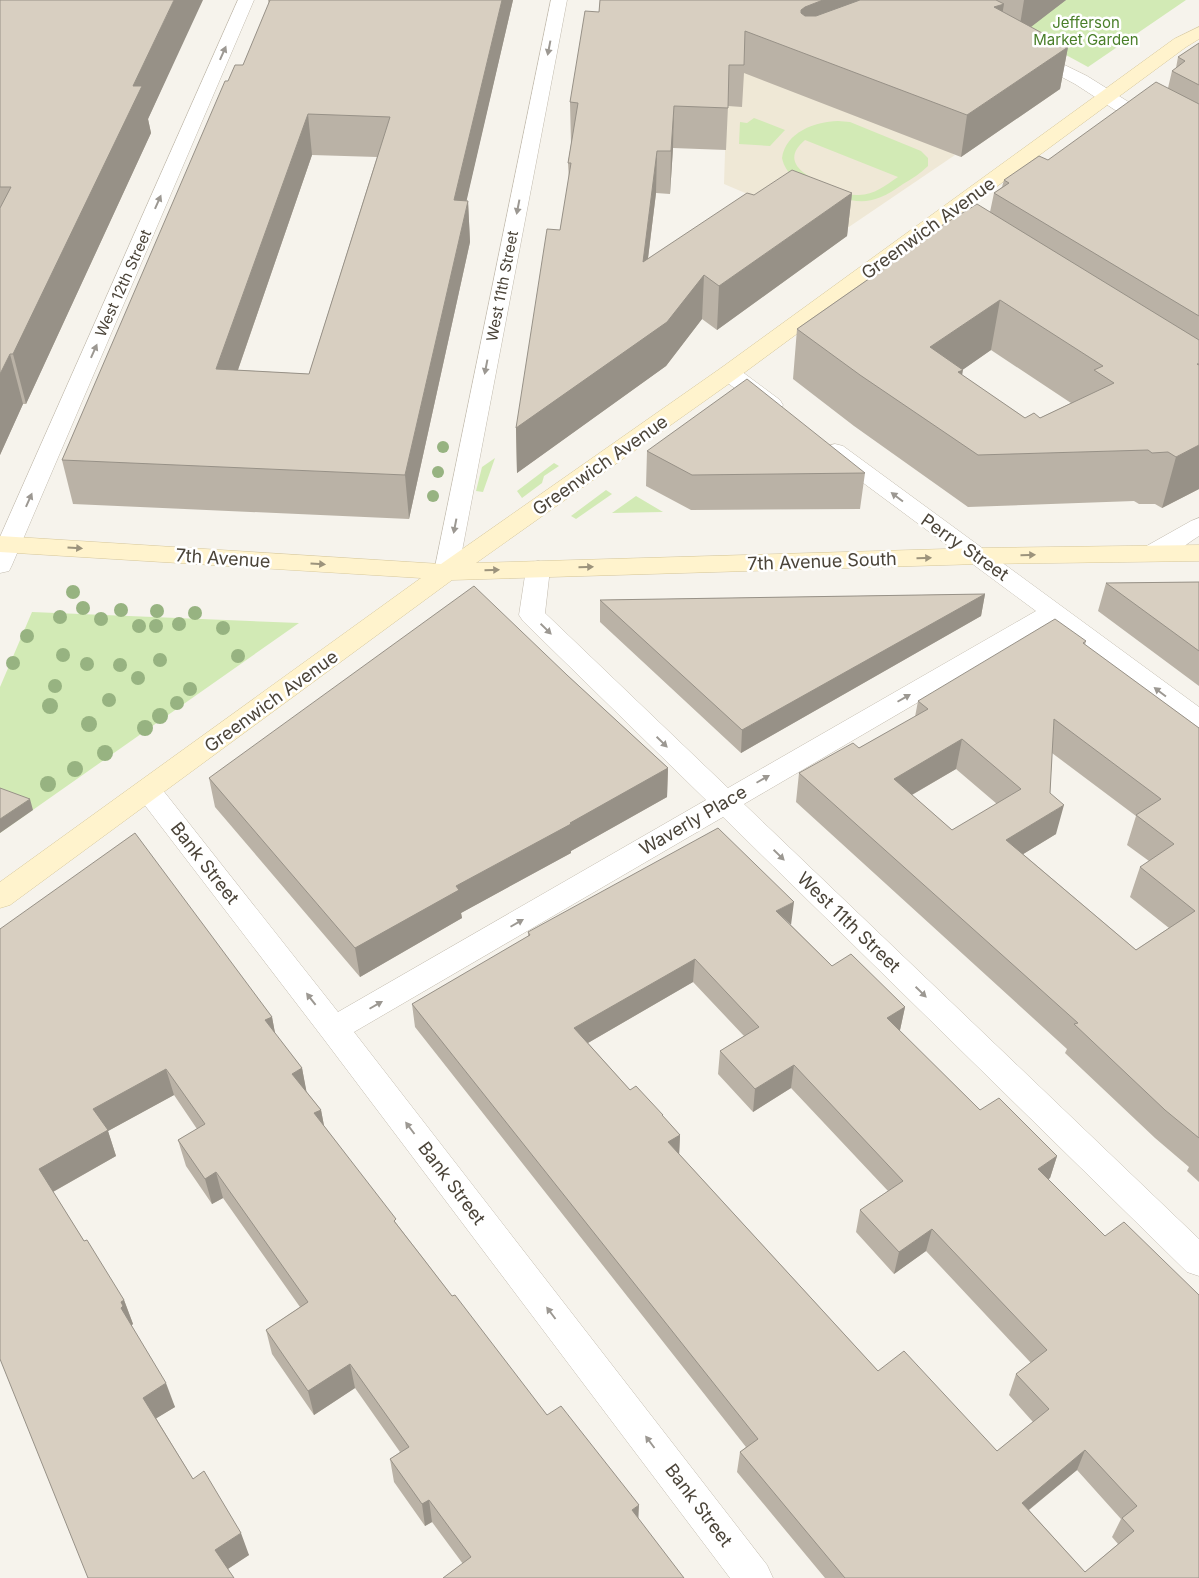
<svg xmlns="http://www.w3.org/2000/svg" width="1199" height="1578" font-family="Inter,sans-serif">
	<rect width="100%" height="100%" fill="#f6f3ec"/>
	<path fill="#efe8d6" d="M716,23L955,155L840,233L724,184L726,121Z"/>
	<path fill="#d2eab5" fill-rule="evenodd" d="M1033,0H1186L1088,67L1024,32Z
		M754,118L785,130L770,146L739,144L740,122L747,123Z
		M838,121L850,122L921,151L928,158V166C921,173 912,179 903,184C867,210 853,203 815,187C799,181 786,176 782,158C786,132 814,122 838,121ZM805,140L898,177C886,185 874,195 859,195C847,196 837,190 826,185C806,176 779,162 805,140Z
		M495,458L483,492L476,491L482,467Z
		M554,463L559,466L544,476L542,483L522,498L517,491Z
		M606,490L612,494L576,519L571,516Z
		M636,496L663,512L612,513Z
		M32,612L299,623L0,833V687Z"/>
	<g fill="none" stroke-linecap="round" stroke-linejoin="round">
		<g stroke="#c2bbae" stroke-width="1">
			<path id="minor" d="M238,0H254L12,565L9,571L0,573V537Z
				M551,0H567L458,572L455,578L446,580L437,578L434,572Z
				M1030,48L1087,76L1143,111L1199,141V154L1192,152L1129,119L1075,84L1024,57L1021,53L1024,49Z
				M729,366L737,368L780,400L783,405L780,410L772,412L764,410L721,378L718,373L721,368Z
				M835,444L843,446L1199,707V730L1190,728L1052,624L744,804L1199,1239V1276L1187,1272L723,817L354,1032L767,1565L773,1578H730L323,1038L134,791L138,784L148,781L158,784L338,1012L706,800L523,621L519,615L526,569L529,563L538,561L547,563L550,569L545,613L728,788L1036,611L827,456L824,451L827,446Z
				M1199,518V536C1183,546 1163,565 1143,560L1140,554L1143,548L1191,521Z"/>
		</g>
		<g stroke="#d6c79b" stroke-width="1">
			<path id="secondary" d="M1199,27V39L1186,47L737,378L476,563L979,548L1199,545V561L979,564L452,580L10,905L0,908V882L421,578L0,552V536L441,564L721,368L1174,39Z"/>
		</g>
		<use href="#minor" fill="#fff" fill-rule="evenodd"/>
		<use href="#secondary" fill="#fff3cd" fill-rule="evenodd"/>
	</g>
	<g fill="#97b381">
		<circle cx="443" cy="447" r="6"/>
		<circle cx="438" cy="472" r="6"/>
		<circle cx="433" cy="496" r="6"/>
		<circle cx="73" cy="592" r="7"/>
		<circle cx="83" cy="608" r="7"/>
		<circle cx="121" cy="610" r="7"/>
		<circle cx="157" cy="611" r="7"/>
		<circle cx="195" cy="613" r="7"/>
		<circle cx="60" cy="617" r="7"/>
		<circle cx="101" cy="619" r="7"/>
		<circle cx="179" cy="624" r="7"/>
		<circle cx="139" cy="626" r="7"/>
		<circle cx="156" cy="626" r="7"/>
		<circle cx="223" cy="628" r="7"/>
		<circle cx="27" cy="636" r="7"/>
		<circle cx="63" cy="655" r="7"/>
		<circle cx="238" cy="656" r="7"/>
		<circle cx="160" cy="660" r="7"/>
		<circle cx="13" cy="663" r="7"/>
		<circle cx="87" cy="664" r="7"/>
		<circle cx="120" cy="665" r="7"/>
		<circle cx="138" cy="678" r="7"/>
		<circle cx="55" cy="686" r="7"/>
		<circle cx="190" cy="689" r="7"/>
		<circle cx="109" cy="700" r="7"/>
		<circle cx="177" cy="703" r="7"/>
		<circle cx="50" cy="706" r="8"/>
		<circle cx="160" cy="716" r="8"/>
		<circle cx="89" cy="724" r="8"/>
		<circle cx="145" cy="728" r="8"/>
		<circle cx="105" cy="753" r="8"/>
		<circle cx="75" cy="769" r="8"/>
		<circle cx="48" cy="784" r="8"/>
	</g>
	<path fill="#bab2a6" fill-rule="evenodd" d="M0,0L186,34L148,119L151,133L26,404H23L0,455Z
		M268,0H513L466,201H468L470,242L409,519L73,504L62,460L228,81L243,65L269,4ZM312,155L377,157L309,374L238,370Z
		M600,0H1066L1030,27L1068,47L1060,89L961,157L744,73L742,107L728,106L726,150L673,148L670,194L656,193L648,259L754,195L852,193L847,236L717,330L702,319L666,366L517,473L516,428L560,230L569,180L568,163L571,144L570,102L599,12Z
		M1199,43V489L1162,508L1155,504H1139L1134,501L968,507L854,426L793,379L797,329L923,241V237L990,212L994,193L1002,187L1004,180L1048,160L1168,88L1172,71L1176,68L1178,57ZM991,350L1071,403L1040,418H1025L962,375V370Z
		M647,451L865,473L860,509L691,510L646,486Z
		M1199,582V686L1098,611L1106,583Z
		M985,594L981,616L741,753L600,622V600Z
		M1086,641L1085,645L1199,728V1182L1187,1171L1189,1167L1155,1138L1065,1053L1067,1049L796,802L799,773L859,748L915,717L918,701ZM1052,753L1136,816L1127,845L1149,861L1140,867L1130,897L1169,928L1136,950L1023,854L1056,834L1050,793ZM956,769L997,804L952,830L912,795Z
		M567,675L668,768L667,797L571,851V853L461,913L462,918L360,977L215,807L209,778Z
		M791,925L832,966L905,1007L900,1030L899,1031L980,1110L1057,1156L1050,1178L1048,1179L1199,1578H825L737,1472L740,1452L746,1447L415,1027L412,1004L528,937V932ZM693,982L744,1036L720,1051L718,1074L753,1112L791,1088L888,1191L860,1210L856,1232L894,1274L926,1251L1031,1363L1016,1374L1009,1395L1033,1422L997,1451L878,1371L679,1154L680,1135L663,1117V1115L630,1090L588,1043ZM1077,1470L1121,1519L1112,1537L1118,1544L1085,1572L1029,1510Z
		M0,929L272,1017L275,1034L302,1068L306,1091L321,1110L324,1126L396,1223L452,1296L547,1415L639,1505L463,1564L432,1522L425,1526L394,1482L390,1459L400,1452L355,1388L314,1415L272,1354L266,1330L300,1307L223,1198L212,1204L186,1166L178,1140L197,1129L174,1095L108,1131L116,1156L53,1192L84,1241L124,1300L133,1324L131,1325L175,1407L156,1418L193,1479L249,1555L228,1569L0,1359Z"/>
	<path fill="#979187" d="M174,0H203L148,119L151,133L26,404L13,354L133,86Z
		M502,0H513L457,242L454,200Z
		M823,0H923L801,47V10L805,7Z
		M1024,0H1066L1018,37Z
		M1004,4L997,44L994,7Z
		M1068,47L1060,89L961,157L967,115Z
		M674,106L673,148L670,194L671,151Z
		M308,114L312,155L223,413L216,369Z
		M657,151L656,193L642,306L643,262Z
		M852,193L847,236L717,330L719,286Z
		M468,201L470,242L409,519L405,475Z
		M704,275L702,319L666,366L517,473L516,428Z
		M1000,300L991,350L961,371L963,370L954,421L930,347Z
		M10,354L23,404L0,455V374Z
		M1199,445V489L1162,508L1176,457Z
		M985,594L981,616L741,753L742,730Z
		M962,739L956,769L889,808L894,779Z
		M668,768L667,797L571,851V853L461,913L462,918L360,977L355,948L456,886Z
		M30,799L33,810L0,833V819Z
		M1064,805L1056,834L999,869L1006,840Z
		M794,902L791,925L776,911Z
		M695,959L693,982L574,1051V1028Z
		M905,1007L900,1030L883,1041L887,1018Z
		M272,1017L277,1043L265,1020Z
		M794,1065L791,1088L753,1112L755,1089Z
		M302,1068L307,1094L292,1074Z
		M166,1069L174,1095L108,1131L116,1156L49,1194L39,1169L93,1109Z
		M321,1110L326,1136L314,1113Z
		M680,1135L679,1157L668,1142Z
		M1057,1156L1050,1178L1031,1192L1038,1169Z
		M216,1172L223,1198L212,1204L205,1179Z
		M932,1229L926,1251L894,1274L899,1252Z
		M124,1300L133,1324L131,1326L121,1308V1302Z
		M350,1364L355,1388L314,1415L308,1391Z
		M166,1383L175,1407L152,1421L143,1398Z
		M1085,1450L1077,1470L1014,1522L1022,1503Z
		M429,1500L432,1522L425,1526L422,1504Z
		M639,1505L638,1527L632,1510Z
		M241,1533L249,1555L223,1572L215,1550Z"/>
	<path fill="#d8cfc1" stroke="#979187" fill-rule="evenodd" d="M0,0H174L133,86H142L13,354H10L0,374V208L11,187H0Z
		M270,0H502L454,200L468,201L405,475L62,460L225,81H228L235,65H243ZM308,114L390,117L309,374L216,369Z
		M600,0H823L805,7L801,10V13L805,16H816L860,0H996L1004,4L994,7L1068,47L967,115L745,31L744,65H729L728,108L674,106L671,151H657L643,262L747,193L754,195L792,170L852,193L719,286L704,275L667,322L516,428L547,229L560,230L571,163H568L578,103L570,102L585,11L599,12Z
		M1199,43V85L1172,71L1185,61L1178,57Z
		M1156,82L1199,104V316L994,193L1009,183L1004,180L1039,156L1048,160Z
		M977,204L1199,340V364H1197L1199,365V445L1176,457L1168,452L1152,453L1148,450L978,455L860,375L797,329L926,239L923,237ZM1000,300L1103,366L1094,370L1114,383L1040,418L1034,413L1025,418L958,372L963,370L930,347Z
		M747,379L865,473L692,475L647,451Z
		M1199,582V651L1106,583Z
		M474,586L567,675L668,768L570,823L571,824L456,886L459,890L355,948L209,778Z
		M985,594L742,730L600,600Z
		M1055,619L1086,641L1083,643L1199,728V1138L1165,1110L1074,1024L1078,1023L799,773L853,743L859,748L928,709L918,701ZM1054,719L1161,799L1136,815L1174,844L1140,867L1195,911L1136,950L1006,840L1064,805L1050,793ZM962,739L1021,789L952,830L894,779Z
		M0,788L30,799L0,819Z
		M718,828L794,902L776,911L832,966L851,954L905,1007L887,1018L980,1110L999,1098L1057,1156L1038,1169L1105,1236L1124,1222L1199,1295V1578H845L740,1452L758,1439L412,1004L530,935L528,932ZM695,959L759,1027L720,1051L755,1089L794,1065L903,1181L860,1210L899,1252L932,1229L1047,1350L1016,1374L1049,1409L997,1451L904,1351L878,1371L668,1142L680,1135L662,1115H663L636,1086L630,1090L574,1028ZM1085,1450L1137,1506L1122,1518L1134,1531L1085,1572L1022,1503Z
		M135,833L272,1017L265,1020L302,1068L292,1074L321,1110L314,1113L396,1219L394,1221L422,1257L452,1296L455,1295L547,1415L561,1406L639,1505L632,1510L684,1578H443L471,1557L429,1500L422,1504L390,1459L409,1447L350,1364L308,1391L266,1330L308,1302L216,1172L205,1179L178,1140L205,1124L166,1069L93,1109L108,1130L39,1169L84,1241L87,1240L124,1300L121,1302L123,1306L121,1308L166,1383L143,1398L193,1479L204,1471L241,1533L215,1550L234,1578H88L0,1359V929Z"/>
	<defs><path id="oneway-solid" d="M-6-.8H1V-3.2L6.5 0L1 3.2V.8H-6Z" transform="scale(1.25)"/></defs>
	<g fill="#9c9892">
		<use href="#oneway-solid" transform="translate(549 48) rotate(101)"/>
		<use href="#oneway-solid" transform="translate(223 53) rotate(-66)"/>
		<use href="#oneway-solid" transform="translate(158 202) rotate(-66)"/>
		<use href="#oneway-solid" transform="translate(518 207) rotate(101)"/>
		<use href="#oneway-solid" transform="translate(94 351) rotate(-66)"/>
		<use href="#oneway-solid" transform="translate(486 367) rotate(101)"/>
		<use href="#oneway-solid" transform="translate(897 497) rotate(-143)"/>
		<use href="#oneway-solid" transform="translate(29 500) rotate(-66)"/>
		<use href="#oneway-solid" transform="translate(455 526) rotate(101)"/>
		<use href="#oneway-solid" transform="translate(546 629) rotate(44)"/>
		<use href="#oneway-solid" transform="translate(1160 692) rotate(-143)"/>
		<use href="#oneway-solid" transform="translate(904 698) rotate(-30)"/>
		<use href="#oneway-solid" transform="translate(662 742) rotate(44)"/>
		<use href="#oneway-solid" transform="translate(763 779) rotate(-30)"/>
		<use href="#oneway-solid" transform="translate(779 855) rotate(44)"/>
		<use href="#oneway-solid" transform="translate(517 923) rotate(-30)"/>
		<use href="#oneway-solid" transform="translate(921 992) rotate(44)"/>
		<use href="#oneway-solid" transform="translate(311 999) rotate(-128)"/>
		<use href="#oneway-solid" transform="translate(376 1005) rotate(-30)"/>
		<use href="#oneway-solid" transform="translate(410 1128) rotate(-127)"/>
		<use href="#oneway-solid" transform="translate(551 1313) rotate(-127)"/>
		<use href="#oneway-solid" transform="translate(650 1442) rotate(-127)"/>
	</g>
	<g fill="#9c937c">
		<use href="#oneway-solid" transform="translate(75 548) rotate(4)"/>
		<use href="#oneway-solid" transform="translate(1028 555) rotate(-1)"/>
		<use href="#oneway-solid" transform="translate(924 558) rotate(-2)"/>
		<use href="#oneway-solid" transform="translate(318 564) rotate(4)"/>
		<use href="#oneway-solid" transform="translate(586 567) rotate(-2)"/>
		<use href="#oneway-solid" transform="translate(492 570) rotate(-2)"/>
	</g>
	<g text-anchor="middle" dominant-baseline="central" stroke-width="5" stroke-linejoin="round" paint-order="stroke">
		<g font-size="15" fill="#4a7f2a" stroke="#fff">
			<text x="1086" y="22">Jefferson<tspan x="1086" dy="17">Market Garden</tspan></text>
		</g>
		<g font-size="15" fill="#4b4439" stroke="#fff">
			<text transform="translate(123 283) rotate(-66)">West 12th Street</text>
			<text transform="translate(502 286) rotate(-79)">West 11th Street</text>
		</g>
		<g font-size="18" fill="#4b4439" stroke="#fff">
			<text transform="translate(928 228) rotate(-36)">Greenwich Avenue</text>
			<text transform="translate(600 465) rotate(-35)">Greenwich Avenue</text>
			<text transform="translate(965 547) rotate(35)">Perry Street</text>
			<text transform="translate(223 558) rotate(4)">7th Avenue</text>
			<text transform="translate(822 561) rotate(-2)">7th Avenue South</text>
			<text transform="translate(271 701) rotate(-36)">Greenwich Avenue</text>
			<text transform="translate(693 820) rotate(-30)">Waverly Place</text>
			<text transform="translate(205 863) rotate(52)">Bank Street</text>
			<text transform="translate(849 922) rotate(44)">West 11th Street</text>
			<text transform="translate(452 1183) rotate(53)">Bank Street</text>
			<text transform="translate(699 1505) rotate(53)">Bank Street</text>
		</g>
	</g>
</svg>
